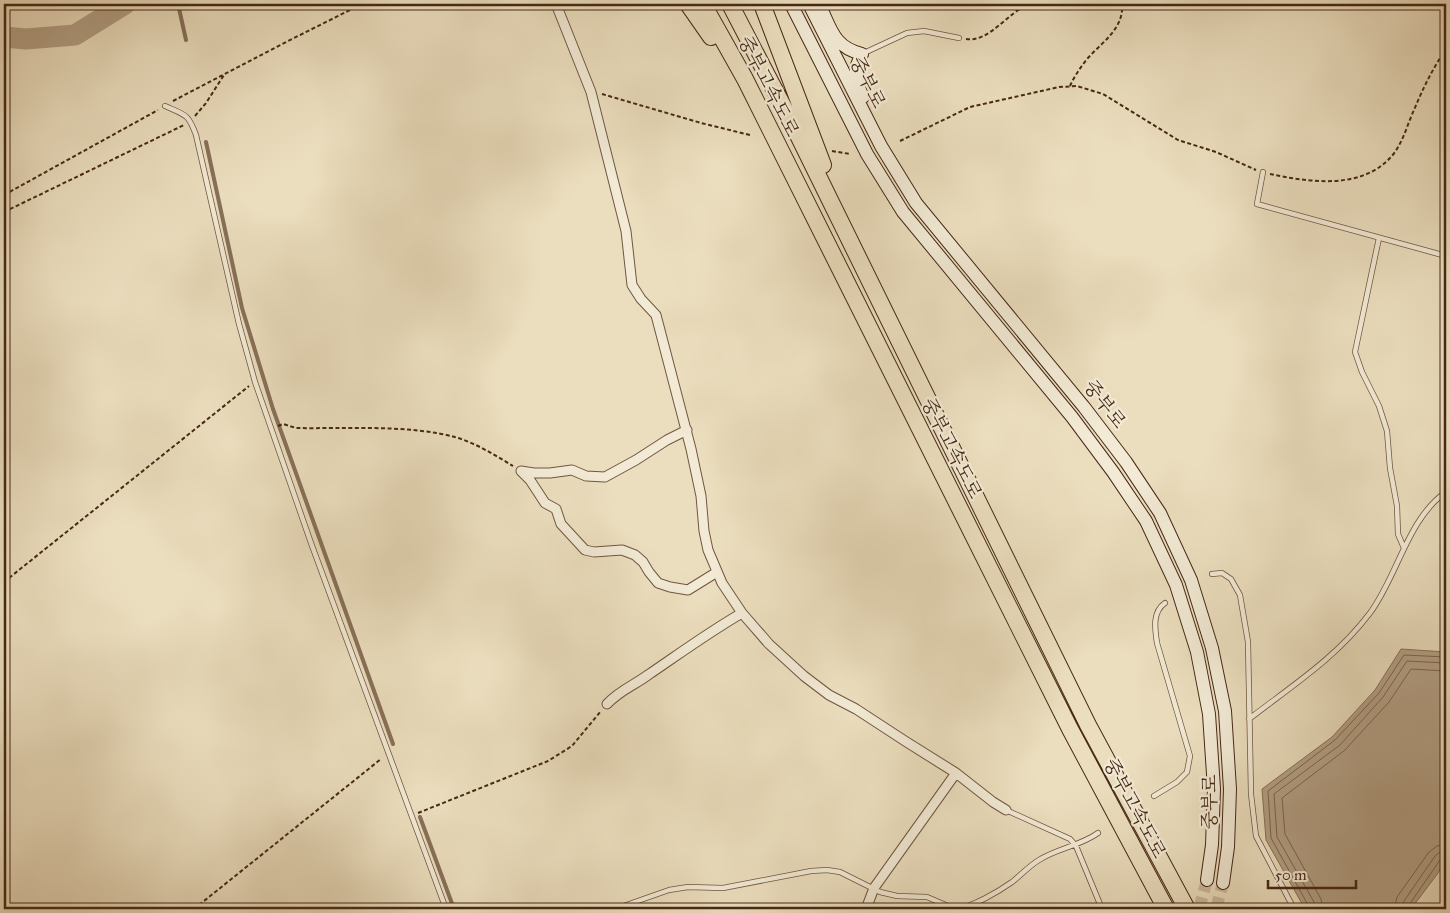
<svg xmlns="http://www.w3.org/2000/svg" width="1450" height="913" font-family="'IM FELL Great Primer','Noto Serif KR',serif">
	<rect width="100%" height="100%" fill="#ebdebe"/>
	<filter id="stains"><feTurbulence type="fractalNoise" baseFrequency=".004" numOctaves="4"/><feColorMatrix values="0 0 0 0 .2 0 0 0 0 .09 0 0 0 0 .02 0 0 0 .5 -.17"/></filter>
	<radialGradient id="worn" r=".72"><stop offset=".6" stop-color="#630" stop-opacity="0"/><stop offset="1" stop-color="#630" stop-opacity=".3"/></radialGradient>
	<path fill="#b3a085" stroke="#877059" d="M1401,649L1446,652V859L1438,873L1411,909H1305L1266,840L1262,789L1332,737L1375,690Z"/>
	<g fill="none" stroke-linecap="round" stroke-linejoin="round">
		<path stroke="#7c644e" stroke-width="1" d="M1309,909L1308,905L1271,838L1268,791L1335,740L1379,693L1404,655L1446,657
			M1315,909L1314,902L1277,837L1274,794L1340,745L1383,697L1407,661L1446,663
			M1323,909L1321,899L1285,834L1282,798L1345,750L1389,702L1411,669L1446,671
			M1394,909L1397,897L1429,852L1437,846L1446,844
			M1401,909L1404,901L1435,856L1440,852L1446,851
			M1408,909L1409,905L1440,860L1446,858"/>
		<path stroke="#877059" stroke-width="4" d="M178,4L186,40
			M206,142L242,308L273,409L393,744
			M420,817L454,909"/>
		<path stroke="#b3a085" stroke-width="21" d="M4,37L26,39L75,35L125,4"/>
		<path stroke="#caba9c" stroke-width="12" stroke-dasharray="12 6" stroke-linecap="butt" d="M1199,909L1207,880
			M1216,909L1223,883"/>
		<g stroke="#6f5640" stroke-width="6">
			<path id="lane" d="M864,53L907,33L924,31L959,38
				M165,106C185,115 188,113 196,135L239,324L255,382L311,543L446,909
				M1263,172L1257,204L1446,256
				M1379,238L1355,352L1362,372L1379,406L1387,431L1390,468L1397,506L1398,534L1404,548
				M1212,574L1222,573L1231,579L1240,595L1248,642L1251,794L1256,836L1294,909
				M1249,719C1293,685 1336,658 1370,613C1397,577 1408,518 1446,492
				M1154,796L1177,782L1187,772L1190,756L1157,643C1155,629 1152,612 1165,603
				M1006,810L1070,839L1076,846L1102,909
				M615,909L669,890L688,887L723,888L811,871L827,870L840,872L880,892L897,896L927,897L955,909
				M956,909C972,907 998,892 1012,882C1021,875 1029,866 1039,860C1058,848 1080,846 1098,833
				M1442,909L1446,902"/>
		</g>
		<g stroke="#6f5640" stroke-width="11">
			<path id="street" d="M556,4L591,92L626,231L632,285L641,299L656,315L691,449L701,496L704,531L708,550L722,583L742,613L769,644L804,676L829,695L856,709L905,741L956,773L993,802L1006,810
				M521,471L530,480L545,503L556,509L561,524L585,550L594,552L622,550L635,555L643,562L649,572L658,583L670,587L688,590L717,572
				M521,471L534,473H550L572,470L586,476L605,477L636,460L667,440L687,430
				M607,704C620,690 633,686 648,675C679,654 709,632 742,613
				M866,909L874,888L956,773"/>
		</g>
		<g stroke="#462816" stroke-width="14">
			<path id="secondary" d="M791,4L867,154L903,212L1072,417L1113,472L1146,521L1176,585L1197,652L1209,714L1214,789L1212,845L1207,880
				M809,4L881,146L916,203L1084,407L1126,462L1160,513L1191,580L1212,648L1225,711L1230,789L1228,847L1223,883
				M819,4C831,28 833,47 862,54C852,72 855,79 863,97"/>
		</g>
		<g stroke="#462816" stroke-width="18">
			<path id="highway" d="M688,4L711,37
				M703,4L745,79L1070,729L1166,909
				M730,4L796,131L1088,725L1187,909
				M762,4L823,165"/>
		</g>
		<path stroke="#462816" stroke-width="2" stroke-dasharray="4 2.5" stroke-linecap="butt" d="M966,39C989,43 1008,12 1029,4
			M1070,86C1074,77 1080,68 1087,59C1102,42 1124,29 1122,4
			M602,94L701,123L750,135
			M173,101L288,41L362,4
			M195,116L206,103L224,75
			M900,141L970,107L1059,87L1077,86L1103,94L1178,140L1216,152L1256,170
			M832,151L850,154
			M1270,174C1308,182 1360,190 1390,158C1402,146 1407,125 1414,110C1423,88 1433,68 1446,49
			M4,195L158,110
			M4,212L184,125
			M278,426L283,424L296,428C344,429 412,424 458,438C477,444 495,455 513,466
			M4,582L249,386
			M418,813L548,761L572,746L601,711
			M194,909L381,759"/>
		<use href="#lane" stroke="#f2ead5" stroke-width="4.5"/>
		<use href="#street" stroke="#f2ead5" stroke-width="9"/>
		<use href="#secondary" stroke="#f2ead5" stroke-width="12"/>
		<use href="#highway" stroke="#ebdebe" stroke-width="16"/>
	</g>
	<g text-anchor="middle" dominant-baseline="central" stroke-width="4.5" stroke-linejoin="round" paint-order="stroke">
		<g font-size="19" fill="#462816" stroke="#f2ead5">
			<text transform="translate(868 82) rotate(63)">중부로</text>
			<text transform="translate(769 86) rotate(63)">중부고속도로</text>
			<text transform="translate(1105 404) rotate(52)">중부로</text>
			<text transform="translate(952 448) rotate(63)">중부고속도로</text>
			<text transform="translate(1209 802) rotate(-90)">중부로</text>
			<text transform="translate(1135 808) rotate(62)">중부고속도로</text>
		</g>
	</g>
	<rect width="1450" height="913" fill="none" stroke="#ebdebe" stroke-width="20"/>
	<rect x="5" y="5" width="1440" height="903" fill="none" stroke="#462816" stroke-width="2.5"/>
	<rect x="10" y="10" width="1430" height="893" fill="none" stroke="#462816"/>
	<path d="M1268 880v8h88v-8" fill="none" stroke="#462816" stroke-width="2.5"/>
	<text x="1275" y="880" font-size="15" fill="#462816" stroke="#f2ead5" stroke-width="4" paint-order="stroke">50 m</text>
	<rect width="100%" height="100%" filter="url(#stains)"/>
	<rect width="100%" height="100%" fill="url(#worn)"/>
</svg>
